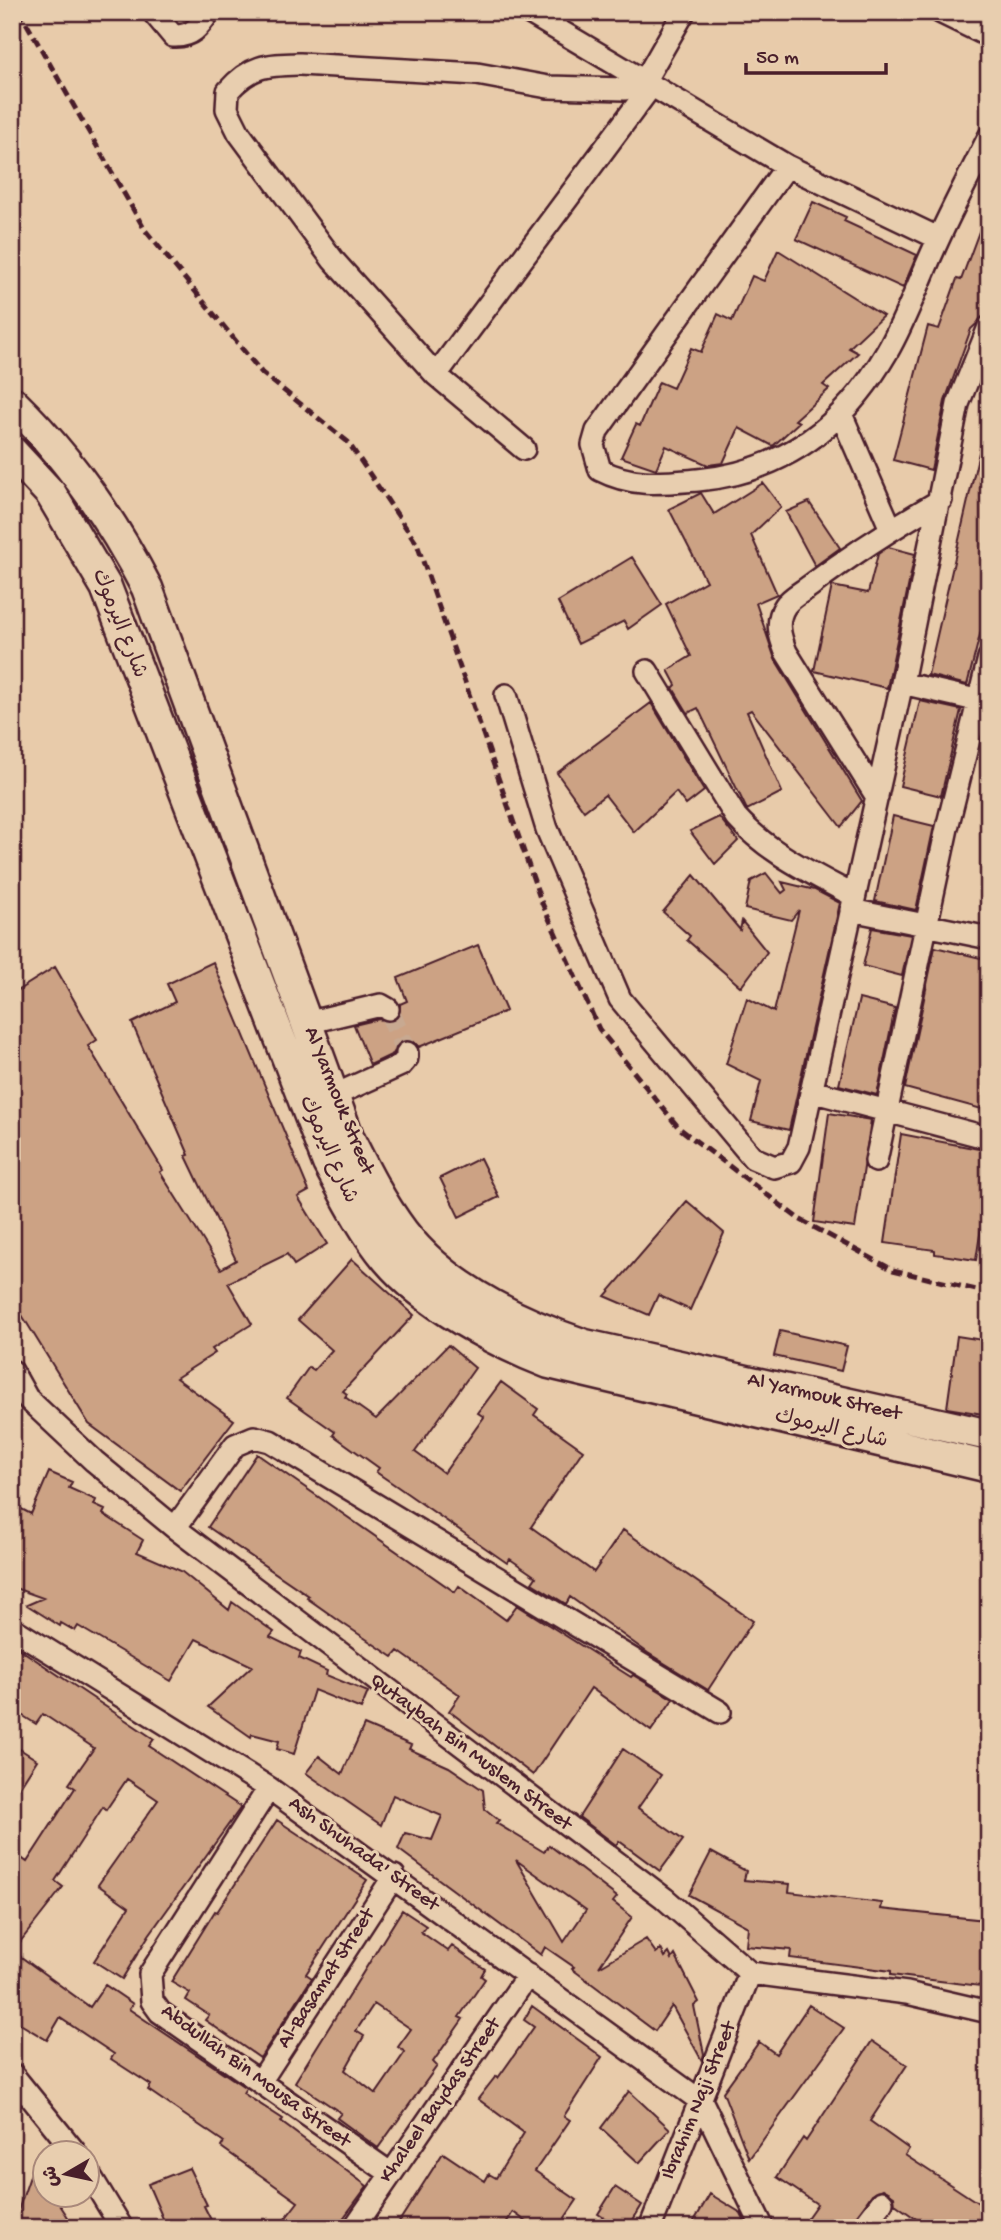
<svg xmlns="http://www.w3.org/2000/svg" width="1001" height="2240" font-family="'Gochi Hand','Playpen Sans Arabic',sans-serif">
	<rect width="100%" height="100%" fill="#e8cbaa"/>
	<filter id="ink" filterUnits="userSpaceOnUse"><feTurbulence type="fractalNoise" baseFrequency=".0143" numOctaves="2"/><feDisplacementMap in="SourceGraphic" scale="14" xChannelSelector="R" yChannelSelector="G"/><feConvolveMatrix kernelMatrix="1 2 1 2 8 2 1 2 1" color-interpolation-filters="sRGB"/></filter>
	<g filter="url(#ink)">
		<path fill="#cca284" stroke="#4a1f2b" stroke-width="2" fill-rule="evenodd" d="M813,202L846,217L844,221L917,255L903,288L796,239Z
			M987,210L989,312L971,329L945,401L931,470L893,460L928,326L939,329L957,279L961,280Z
			M778,250L883,316L849,348L858,353L823,385L829,389L795,420L799,422L773,446L739,428L723,463L708,465L666,446L656,469L621,457L636,424L640,426L659,382L673,388L691,348L701,352L718,314L732,321L752,276L764,281Z
			M983,435L989,436V600L967,685L928,675Z
			M763,483L781,507L751,535L777,594L756,603L775,659L862,801L841,827L751,710L747,712L782,792L747,810L698,708L688,713L673,688L676,685L668,670L691,656L666,604L706,581L669,509L701,493L714,514Z
			M809,502L840,548L815,566L786,512Z
			M888,547L915,554L887,688L814,671L832,586L868,593L878,554Z
			M632,557L662,605L628,629L624,621L578,644L558,602Z
			M920,701L961,710L941,796L900,786Z
			M651,703L704,791L686,805L676,792L634,832L605,795L584,811L557,773Z
			M893,816L934,826L916,910L875,901Z
			M719,817L738,841L715,864L690,831Z
			M766,873L782,893L786,890L782,882L815,890L840,903L789,1130L751,1121L761,1081L726,1064L747,998L774,1012L799,910L791,920L745,909L751,881Z
			M694,875L740,930L742,921L767,952L741,987L687,940L690,936L663,912Z
			M872,928L911,935L902,976L863,966Z
			M478,945L506,1011L419,1047L413,1041H401L393,1054L370,1065L354,1025L379,1019L387,1022L395,1020L400,1015V1004L407,1001L398,978Z
			M935,947L989,960V1111L905,1088Z
			M213,962L309,1191L298,1197L327,1244L294,1265L287,1254L228,1283L252,1324L212,1349L215,1353L176,1378L234,1420L180,1491L89,1424L17,1307L21,1305L12,1291V994L55,967L97,1040L88,1046L163,1170L160,1172L221,1269L236,1260L186,1156L189,1155L132,1023L175,1002L167,984Z
			M859,999L895,1008L877,1095L839,1085Z
			M829,1113L871,1120L855,1228L814,1222Z
			M901,1134L989,1151V1177L976,1260L935,1254V1250L885,1243Z
			M480,1158L499,1197L459,1217L440,1178Z
			M687,1201L724,1233L690,1310L658,1295L649,1315L605,1296Z
			M352,1259L414,1315L343,1391L347,1394L345,1397L376,1419L448,1345L475,1368L415,1452L444,1473L484,1417L478,1413L501,1382L538,1409L534,1415L583,1450L531,1527L594,1572L623,1530L753,1621L708,1690L648,1653L570,1597L566,1604L532,1583L536,1577L510,1559L507,1563L395,1485L376,1472L379,1468L333,1435L335,1432L287,1398L309,1367L314,1370L332,1350L298,1320Z
			M780,1331L847,1346L841,1371L774,1356Z
			M957,1336L989,1341V1415L947,1408Z
			M257,1454L455,1592L459,1586L506,1620L517,1605L631,1677L633,1675L673,1699L651,1731L591,1688L533,1775L449,1711L460,1695L398,1651L393,1657L345,1625L307,1598L309,1596L208,1527Z
			M49,1472L72,1482L69,1488L96,1500L94,1505L105,1510L103,1514L143,1540L137,1552L181,1571L229,1610L232,1602L274,1632L270,1637L301,1652L299,1658L327,1671L326,1675L368,1692L361,1709L314,1690L294,1754L277,1749L279,1741L252,1734L251,1737L208,1707L252,1666L196,1639L171,1681L78,1626L75,1631L61,1623L60,1626L27,1605L43,1598L12,1587V1504L31,1514Z
			M12,1644L154,1739L149,1746L241,1807L149,1935L122,1979L94,1961L129,1907L98,1885L158,1800L127,1779L106,1810L103,1807L55,1881L63,1887L13,1951L90,2007L105,1985L133,2004L129,2009L246,2088L243,2093L283,2119L281,2122L367,2186L336,2228H278L298,2202L221,2147L224,2142L148,2090L151,2085L111,2059L114,2054L60,2018L47,2040L12,2019V1851L27,1862L75,1788L69,1784L94,1748L43,1714L36,1724L12,1709Z
			M364,1725L411,1745L409,1749L449,1767L483,1790L485,1809L499,1820L496,1823L544,1852L549,1845L617,1897L613,1902L632,1917L599,1967L646,1939L656,1953L661,1949L665,1957L669,1953L672,1959L675,1955L699,2002L694,2006L704,2054L702,2061L672,2006L655,2031L572,1969L574,1967L545,1947L541,1955L398,1849L405,1833L432,1840L442,1816L393,1795L381,1825L306,1773L319,1756L342,1774ZM516,1860L586,1910L564,1942Z
			M12,1744L37,1760L12,1799Z
			M623,1749L661,1775L638,1808L683,1840L660,1871L619,1841L616,1845L579,1817Z
			M277,1820L367,1880L306,1974L312,1978L260,2058L205,2020L209,2015L186,2000L190,1993L171,1982L215,1911L217,1912Z
			M711,1852L746,1871L744,1880L790,1884L789,1892L882,1903L881,1909L985,1920L980,1986L891,1975V1971L790,1958L791,1950L746,1946L748,1927L689,1895Z
			M402,1910L426,1926L421,1932L448,1951L452,1946L485,1969L481,1976L485,1979L459,2017L463,2019L433,2062L437,2066L378,2148L337,2118L341,2113L295,2082ZM374,2004L411,2029L398,2047L405,2052L376,2094L345,2070L364,2036L356,2031Z
			M809,2005L844,2028L749,2159L723,2092L759,2042L776,2054Z
			M532,2006L602,2057L564,2116L570,2120L535,2171L577,2200L558,2228H535L513,2212L503,2228H395L443,2153L485,2181L489,2174L496,2178L524,2133L478,2099L496,2076L498,2078L534,2027L524,2020Z
			M872,2041L907,2065L870,2121L909,2149L905,2155L989,2210L980,2228H929L895,2204L894,2196L883,2189L872,2194L849,2228H800L817,2204L777,2177L803,2138L806,2141Z
			M629,2091L670,2129L639,2163L601,2128Z
			M35,2162L46,2177V2194H73L60,2205L75,2228H12Z
			M189,2168L207,2205L204,2206L215,2228H167L148,2184Z
			M615,2187L642,2205L628,2228H620L598,2214Z
			M710,2194L741,2213L744,2219L739,2228H690Z"/>
		<g fill="none" stroke-linecap="round" stroke-linejoin="round">
			<path stroke="#c8a991" stroke-width="21" stroke-dasharray="21 10" stroke-linecap="butt" d="M388,1009L407,1053"/>
			<g stroke="#4a1f2b" stroke-width="26">
				<path id="minor" d="M153,12L173,36C192,37 199,27 209,12
					M528,12L787,166L938,238
					M940,12L989,36
					M787,166L597,431L593,445L600,470C633,487 662,483 698,480C784,472 844,426 887,352C905,321 918,284 933,251C950,212 970,175 989,137
					M436,375L652,85
					M841,414L891,529
					M524,449L436,375L333,260L239,133L227,109L228,91C251,65 266,65 300,64L477,74L548,87L625,89L645,80L684,12
					M647,671L736,817C768,853 812,873 854,896
					M902,683L989,703
					M506,695L547,829L620,999L753,1158L774,1167L791,1162L799,1147L902,683L958,404L989,327
					M877,797L786,652C780,637 775,621 785,606C790,598 802,592 810,586C852,554 896,526 941,500
					M851,910L989,938
					M306,1023L381,1005L388,1009
					M811,1091L989,1138
					M333,1096L401,1065L407,1058V1053
					M876,1161L947,828L989,658
					M12,1371L27,1398L94,1461L175,1528L664,1898L750,1973L907,1993L989,2012
					M175,1528L235,1445L254,1437L270,1441L720,1712
					M12,1628L269,1788L702,2102L763,2228
					M269,1788L150,1974L152,2001L160,2012L390,2173
					M12,2074L75,2152
					M260,2082L394,1876
					M88,2172L122,2228
					M354,2228L528,1975
					M650,2228L750,1973
					M862,2228L882,2202"/>
			</g>
			<g stroke="#4a1f2b" stroke-width="35">
				<path id="highway" d="M12,402C69,457 111,518 147,588L349,1139C365,1171 381,1203 403,1232C447,1289 519,1323 585,1345L989,1435
					M12,452L51,494L106,587L328,1163C346,1196 363,1230 387,1259C425,1304 495,1342 549,1363L989,1467"/>
			</g>
			<use href="#minor" stroke="#e8ceaf" stroke-width="21"/>
			<use href="#highway" stroke="#e8ceaf" stroke-width="30"/>
			<path stroke="#4a1f2b" stroke-width="5" stroke-dasharray="10 5" stroke-linecap="butt" d="M16,12L24,19L145,230L262,373L348,442L417,544L541,901L599,1029L679,1128L799,1219L893,1270L989,1293"/>
		</g>
	</g>
	<g text-anchor="middle" dominant-baseline="central" stroke-width="6" stroke-linejoin="round" paint-order="stroke">
		<g font-size="21" fill="#4a1f2b" stroke="#e8ceaf">
			<text transform="translate(118 624) rotate(68)">شارع اليرموك</text>
			<text transform="translate(338 1101) rotate(68)">Al Yarmouk Street</text>
			<text transform="translate(327 1150) rotate(66)">شارع اليرموك</text>
			<text transform="translate(824 1398) rotate(13)">Al Yarmouk Street</text>
			<text transform="translate(831 1430) rotate(13)">شارع اليرموك</text>
			<text transform="translate(470 1753) rotate(37)">Qutaybah Bin Muslem Street</text>
			<text transform="translate(363 1855) rotate(36)">Ash Shuhada' Street</text>
			<text transform="translate(327 1979) rotate(-57)">Al-Basamat Street</text>
			<text transform="translate(255 2077) rotate(36)">Abdullah Bin Mousa Street</text>
			<text transform="translate(441 2101) rotate(-55)">Khaleel Baydas Street</text>
			<text transform="translate(700 2101) rotate(-68)">Ibrahim Naji Street</text>
		</g>
	</g>
	<rect width="1001" height="2240" fill="none" stroke="#e8ceaf" stroke-width="42"/>
	<rect x="21" y="21" width="959" height="2198" fill="none" stroke="#4a1f2b" stroke-width="2.5" filter="url(#ink)"/>
	<g transform="translate(66 2174) rotate(261)"><circle r="33" fill="#e8ceaf" stroke="#a9887a" stroke-width="2"/>
	<path d="M0-5L12 26L0 18L-12 26Z" fill="#4a1f2b"/>
	<text y="-10" font-size="19" font-weight="bold" text-anchor="middle" fill="#4a1f2b">ش</text>
	</g>
	<path d="M746 63v10h140v-10" fill="none" stroke="#4a1f2b" stroke-width="3.5"/>
	<text x="756" y="63" font-size="21" fill="#4a1f2b" stroke="#e8ceaf" stroke-width="5" paint-order="stroke">50 m</text>
</svg>
